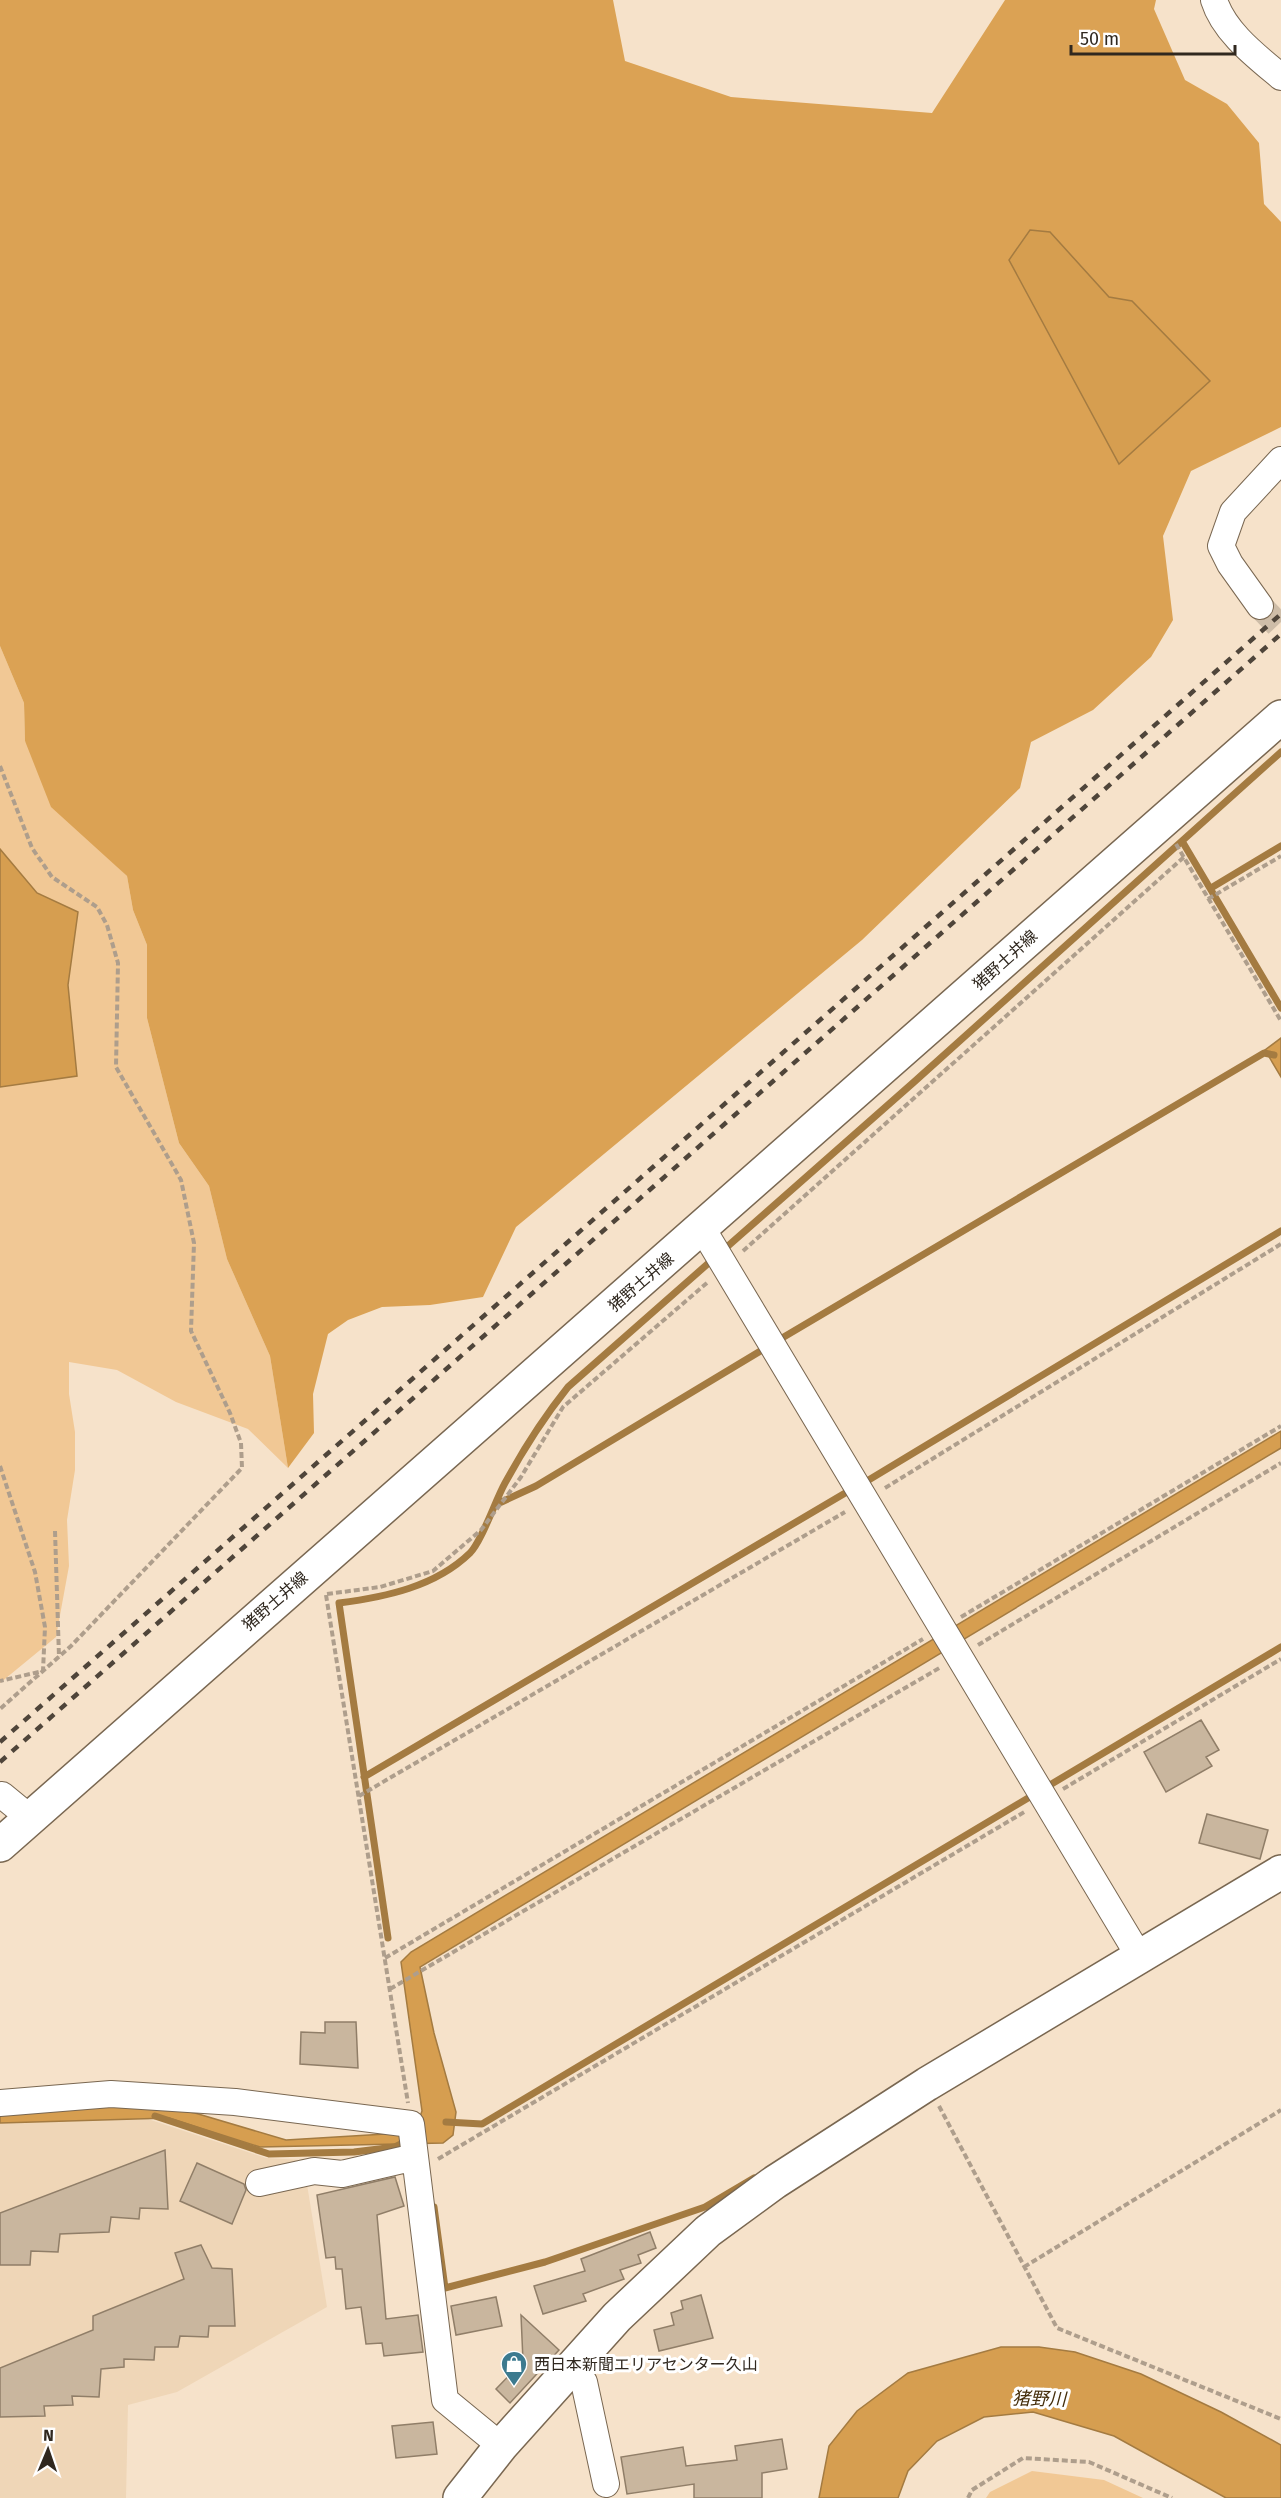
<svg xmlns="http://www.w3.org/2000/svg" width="1281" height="2498" font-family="'Fira Sans','Noto Sans JP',sans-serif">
	<rect width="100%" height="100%" fill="#f6e2ca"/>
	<path fill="#efd6b7" d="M148,2119L266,2158L303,2160L327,2307L177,2392L128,2405L126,2498H0V2122Z"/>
	<path fill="#f1c895" d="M0,646L24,703L25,741L93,843L127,876L133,910L147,945V1018L179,1143L209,1186L227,1259L270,1356L288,1468L248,1429L176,1402L117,1370L69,1362V1394L75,1432V1470L67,1520L69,1566L56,1637L0,1683Z
		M1032,2471L1104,2480L1143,2498H986L990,2492Z"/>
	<path fill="#dba254" d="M0,0H613L625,61L731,97L932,113L1005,0H1156L1154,9L1185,80L1227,104L1259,143L1264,204L1281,222V427L1191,471L1163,536L1173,620L1151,657L1093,710L1031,742L1020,788L862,940L516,1227L483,1297L430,1305L382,1307L348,1320L328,1334L313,1394L314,1433L288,1468L270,1356L227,1259L209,1186L179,1143L147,1018V945L133,910L127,876L51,807L25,741L24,703L0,646Z"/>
	<path fill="#d69e50" stroke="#a47b41" stroke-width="1.5" d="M1030,230L1050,232L1109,297L1132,301L1210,381L1119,464L1009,260Z
		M0,849L37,893L78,912L68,985L77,1076L0,1087Z
		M1281,1038V1077L1265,1050Z
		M1281,1431V1448L420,1967L434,2033L456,2112L453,2135L443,2143L260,2147L169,2118L0,2123V2110L141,2104L195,2113L286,2140L402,2133L417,2125L422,2111L401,1962L411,1952Z
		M1001,2347H1039L1075,2352L1141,2374L1221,2412L1281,2445V2498H1226L1114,2436L1033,2412L984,2417L937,2441L908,2471L898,2498H819L829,2446L857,2411L908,2373Z"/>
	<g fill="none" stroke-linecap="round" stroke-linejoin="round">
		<path stroke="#a47b41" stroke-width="7" d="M1182,841L1281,1008
			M1211,888L1281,846
			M777,1341L1264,1053L1274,1055
			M862,1484L1281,1231
			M495,1505L536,1486L767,1347
			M364,1777L852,1489
			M388,1938L339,1603C385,1597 435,1587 470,1553C482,1541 495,1501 505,1483C523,1450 544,1417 568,1387L914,1082L1281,752
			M155,2116L269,2154L354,2152L395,2147L409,2140
			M446,2122L482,2124L1281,1647
			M434,2207L445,2288L545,2262L705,2207L754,2178"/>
	</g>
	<path fill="#c9b69e" stroke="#907e68" stroke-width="1.5" d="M1201,1720L1219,1750L1206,1757L1212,1766L1166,1792L1144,1752Z
		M1207,1814L1268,1830L1260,1859L1199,1843Z
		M325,2022H356L358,2068L300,2064L301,2032L325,2033Z
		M165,2150L168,2209L140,2208L139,2219L111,2217L109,2232L60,2234L58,2252L31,2251L30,2265H0V2213Z
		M197,2163L244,2184L246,2190L232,2224L180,2201Z
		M395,2177L404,2206L377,2215L386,2319L418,2315L423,2352L384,2356L382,2343L366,2344L361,2307L346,2309L342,2269H336L335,2257L326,2258L317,2195Z
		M650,2232L656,2248L638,2255L641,2263L620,2270L624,2279L583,2294L586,2301L543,2314L534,2286L585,2271L581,2259Z
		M201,2245L212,2268L232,2269L235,2326H209L208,2337L180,2336L178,2347H155L154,2360L124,2359V2367L101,2369L99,2397L72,2396L73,2405L44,2406L45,2416L0,2417V2368L93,2330V2316L184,2279L175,2253Z
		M701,2295L713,2338L659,2351L654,2330L674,2325L671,2313L683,2309L681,2301Z
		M496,2297L502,2326L456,2335L451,2306Z
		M521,2315L559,2350L510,2403L496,2389L523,2361Z
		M433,2422L437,2454L396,2458L392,2426Z
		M782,2439L787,2469L762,2473V2498H694V2484L627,2494L621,2457L683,2447L686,2466L737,2460L735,2446Z"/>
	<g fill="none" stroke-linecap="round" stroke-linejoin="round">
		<path stroke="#cebda8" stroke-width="26" stroke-dasharray="26 13" stroke-linecap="butt" d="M1260,606L1281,628"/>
		<g stroke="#796751" stroke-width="28">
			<path id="street" d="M1214,0C1224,32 1256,56 1281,77
				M1260,606L1230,564L1221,546L1233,512L1281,460
				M702,1228L1139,1956
				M2,1795L30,1818
				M0,2103L111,2094L235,2102L411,2124L445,2400L501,2446
				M259,2183L314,2171L342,2174L415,2157
				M573,2366L584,2382L606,2484"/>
		</g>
		<g stroke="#796751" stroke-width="36">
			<path id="secondary" d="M0,1845L1281,717
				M460,2498L501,2446L617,2317L708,2231L775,2182L927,2084L1281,1872"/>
		</g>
		<path stroke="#ae9e8c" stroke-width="4" stroke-dasharray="6 3" stroke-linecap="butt" d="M0,766L32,848L52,877L97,907L107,925L118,963L116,1067L181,1180L194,1243L191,1331L230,1413L241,1443L242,1468L71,1646L0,1709
			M1176,844L1281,1021
			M1208,899L1281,856
			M743,1251L1184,857
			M0,1466L35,1572L45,1627L43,1671L0,1681
			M885,1488L1281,1244
			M55,1531L59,1657
			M327,1594L380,1587L433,1571L481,1530L521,1477L563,1407L708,1282
			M326,1595L408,2103
			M961,1617L1281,1426
			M978,1645L1281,1463
			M1063,1789L1281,1659
			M359,1796L845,1512
			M385,1958L923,1639
			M390,1989L941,1667
			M939,2106L1057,2328L1281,2419
			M438,2159L1026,1811
			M1024,2267L1281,2110
			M968,2498L972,2490L1023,2458L1089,2462L1172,2498"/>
		<use href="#street" stroke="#fff" stroke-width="26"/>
		<use href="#secondary" stroke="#fff" stroke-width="33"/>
		<path stroke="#4f453a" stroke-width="4.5" stroke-dasharray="8 8" stroke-linecap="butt" d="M0,1742L1281,614
			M0,1762L1281,634"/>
	</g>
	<defs>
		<g id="shop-pin" transform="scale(1.35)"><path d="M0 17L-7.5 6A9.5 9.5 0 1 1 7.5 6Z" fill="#3c7a8f" stroke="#fff"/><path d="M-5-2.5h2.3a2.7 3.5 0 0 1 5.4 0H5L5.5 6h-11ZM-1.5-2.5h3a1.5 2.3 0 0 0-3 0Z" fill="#fff"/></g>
	</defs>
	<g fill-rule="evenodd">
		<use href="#shop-pin" x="514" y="2364"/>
	</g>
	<g text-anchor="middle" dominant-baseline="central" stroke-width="6" stroke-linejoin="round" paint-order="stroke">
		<g font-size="16" fill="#30281f" stroke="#fff">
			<text transform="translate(1005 960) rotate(-42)">猪野土井線</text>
			<text transform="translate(641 1282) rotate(-41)">猪野土井線</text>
			<text transform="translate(275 1601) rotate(-41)">猪野土井線</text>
		</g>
		<g font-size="16" fill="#30281f" stroke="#fff" text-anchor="start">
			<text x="534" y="2364">西日本新聞エリアセンター久山</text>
		</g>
		<g font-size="18" font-style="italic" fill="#452e0b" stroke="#fff">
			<text transform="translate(1039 2399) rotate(1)">猪野川</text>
		</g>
	</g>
	<g transform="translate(48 2450) rotate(2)" stroke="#ffffff" stroke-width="4.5" paint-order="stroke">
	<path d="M0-4.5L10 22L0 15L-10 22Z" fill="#30281f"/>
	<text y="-9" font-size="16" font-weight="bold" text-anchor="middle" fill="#30281f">N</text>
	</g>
	<path d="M1071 45v9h164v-9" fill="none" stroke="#30281f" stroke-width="3"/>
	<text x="1080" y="45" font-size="18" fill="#30281f" stroke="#ffffff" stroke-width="4.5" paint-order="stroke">50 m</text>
</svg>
